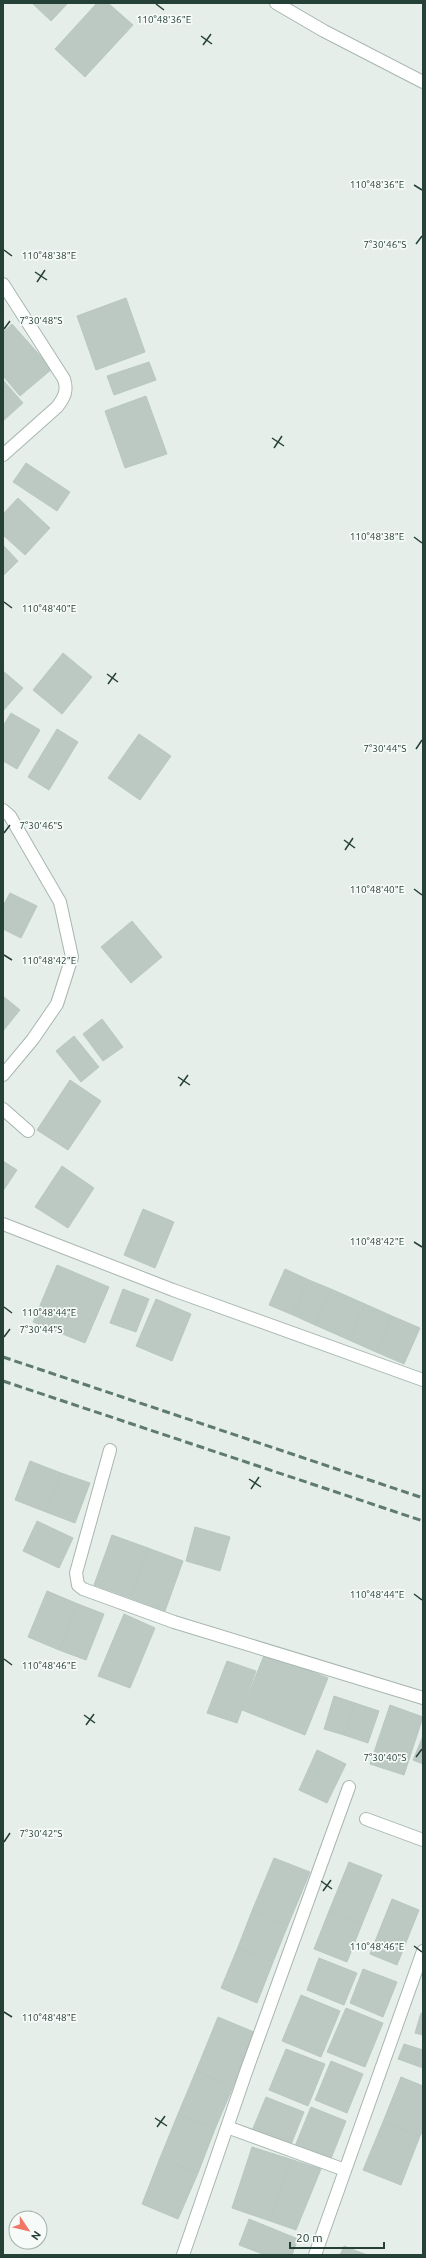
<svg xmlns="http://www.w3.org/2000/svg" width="426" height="2258" font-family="Ubuntu,sans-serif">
	<rect width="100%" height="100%" fill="#e6eee9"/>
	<path fill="#bbc9c2" stroke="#b8c8c0" d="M32,3H68L51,21Z
		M97,3H108L133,25L85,77L55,49Z
		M126,298L145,352L96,370L77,316Z
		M12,324L52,369L20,396L3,376V332Z
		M149,362L156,380L114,395L107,376Z
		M3,380L23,403L3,421Z
		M146,396L167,454L125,468L105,411Z
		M26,463L70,492L57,511L13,482Z
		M18,498L50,528L25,555L3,535V514Z
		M3,545L18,561L3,576Z
		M63,653L92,677L62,714L33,690Z
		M3,671L23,688L3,711Z
		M11,713L40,730L17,769L3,761V726Z
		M57,729L78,742L49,790L28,777Z
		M139,734L171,756L140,800L108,778Z
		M10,893L37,906L21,938L3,929V906Z
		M132,921L162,957L131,983L101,947Z
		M3,996L20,1010L3,1031Z
		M102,1019L123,1047L103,1061L83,1034Z
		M74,1036L99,1067L81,1082L56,1051Z
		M70,1080L101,1101L68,1150L37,1130Z
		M3,1161L17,1170L3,1191Z
		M62,1166L94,1188L68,1228L35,1207Z
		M143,1209L174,1222L155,1268L124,1255Z
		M57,1265L109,1287L85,1343L33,1322Z
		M285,1269L309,1280L293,1315L269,1305Z
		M309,1280L331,1289L315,1325L293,1315Z
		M123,1289L149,1299L136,1332L110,1323Z
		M331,1289L365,1304L349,1340L315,1325Z
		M156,1299L191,1314L172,1361L136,1346Z
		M365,1304L392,1316L376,1352L349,1340Z
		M392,1316L420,1328L404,1364L376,1352Z
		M30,1461L61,1473L46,1512L15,1500Z
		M61,1473L90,1483L75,1523L46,1512Z
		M37,1521L73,1538L59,1568L23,1551Z
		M195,1527L230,1537L220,1571L186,1561Z
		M112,1535L148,1548L130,1598L94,1585Z
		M148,1548L183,1561L165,1611L130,1598Z
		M47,1591L78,1604L59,1650L28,1637Z
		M78,1604L104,1614L86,1660L59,1650Z
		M124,1614L155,1628L130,1688L98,1676Z
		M265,1653L328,1678L305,1735L242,1710Z
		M227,1661L256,1671L237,1723L207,1713Z
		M334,1696L355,1703L344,1735L324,1729Z
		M355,1703L379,1711L368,1743L344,1735Z
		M390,1705L423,1717L404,1775L370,1764Z
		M423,1736V1764L413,1760Z
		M317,1750L346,1764L327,1803L299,1790Z
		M274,1858L310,1872L288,1925L252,1911Z
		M349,1862L382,1875L362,1924L329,1911Z
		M392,1899L419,1910L397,1965L370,1954Z
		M252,1911L288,1925L273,1962L238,1947Z
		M329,1911L362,1924L347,1962L314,1949Z
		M238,1947L273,1962L257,2003L221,1988Z
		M319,1958L357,1973L344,2005L307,1990Z
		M363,1969L397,1982L383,2017L350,2003Z
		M301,1995L340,2011L321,2057L282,2041Z
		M346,2008L383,2023L365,2067L327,2052Z
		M421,2013L423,2014V2035L415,2033Z
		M218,2017L254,2032L233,2087L196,2071Z
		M404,2044L423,2050V2068L398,2059Z
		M286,2049L325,2064L308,2106L269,2090Z
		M331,2061L363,2074L347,2113L315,2100Z
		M196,2071L233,2087L215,2129L178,2114Z
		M401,2077L423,2086V2130L420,2136L383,2122Z
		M266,2097L304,2112L288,2152L249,2138Z
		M311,2107L346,2121L328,2166L293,2151Z
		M178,2114L215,2129L198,2173L160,2158Z
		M383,2122L420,2136L401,2185L363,2170Z
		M252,2147L290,2159L270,2221L232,2208Z
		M160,2158L198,2173L178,2219L142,2204Z
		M290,2159L321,2169L296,2230L270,2221Z
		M249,2219L298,2239L292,2255H265L239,2245Z
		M344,2246L367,2255H340Z"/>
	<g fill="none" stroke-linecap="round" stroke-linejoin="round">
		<g stroke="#a8b6b0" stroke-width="14">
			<path id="street" d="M276,3L324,31L423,82
				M3,284L64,379C68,391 64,398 57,407L3,455
				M3,810L10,816L60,902L72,957L57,1004L33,1039L3,1075
				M3,1109L28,1131
				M3,1224L173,1290L423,1380
				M110,1450L76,1573L78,1585L83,1589L174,1622L423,1698
				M366,1819L423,1840
				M227,2127L345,2170
				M183,2255L246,2072L349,1787
				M315,2255L423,1951"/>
		</g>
		<use href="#street" stroke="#fff" stroke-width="12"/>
		<path stroke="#5f7b71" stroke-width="3" stroke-dasharray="8 4" stroke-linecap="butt" d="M3,1357L423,1498
			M3,1381L423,1521"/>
	</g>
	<path fill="none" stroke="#254036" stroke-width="1.5" d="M156,4L164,10M201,36L212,44M203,45L211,34M414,185L422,190M416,244L422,236M4,250L12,256M35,272L47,280M37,282L45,270M4,329L10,321M272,438L284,446M274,448L282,436M414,537L422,543M4,602L12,608M107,674L118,682M108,684L116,673M416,749L422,740M4,833L10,825M344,840L355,848M345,850L353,838M414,889L422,895M4,955L12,960M178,1077L190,1085M180,1086L188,1075M414,1242L422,1247M4,1307L12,1313M4,1337L10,1329M249,1479L261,1487M251,1489L259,1477M414,1594L422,1600M4,1659L12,1665M84,1715L95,1723M86,1725L94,1714M416,1757L422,1749M4,1842L10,1833M321,1881L332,1889M323,1891L331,1880M414,1946L422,1952M4,2012L12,2017M155,2118L167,2126M157,2127L165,2116"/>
	<g font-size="10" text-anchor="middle" fill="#254036" stroke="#f6faf8" stroke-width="3.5" stroke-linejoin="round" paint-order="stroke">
		<text x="164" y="23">110°48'36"E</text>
		<text x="377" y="188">110°48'36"E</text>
		<text x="385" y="248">7°30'46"S</text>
		<text x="49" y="259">110°48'38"E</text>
		<text x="41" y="324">7°30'48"S</text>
		<text x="377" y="540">110°48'38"E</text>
		<text x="49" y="612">110°48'40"E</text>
		<text x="385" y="752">7°30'44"S</text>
		<text x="41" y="829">7°30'46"S</text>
		<text x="377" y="893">110°48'40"E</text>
		<text x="49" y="964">110°48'42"E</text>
		<text x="377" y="1245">110°48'42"E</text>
		<text x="49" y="1316">110°48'44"E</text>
		<text x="41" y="1333">7°30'44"S</text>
		<text x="377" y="1598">110°48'44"E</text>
		<text x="49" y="1669">110°48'46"E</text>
		<text x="385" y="1761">7°30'40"S</text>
		<text x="41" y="1837">7°30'42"S</text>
		<text x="377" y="1950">110°48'46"E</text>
		<text x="49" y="2021">110°48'48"E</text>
	</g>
	<rect width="426" height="2258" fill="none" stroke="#254036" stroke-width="8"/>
	<g transform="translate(28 2230) rotate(125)"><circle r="19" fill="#f6faf8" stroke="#a2b0aa"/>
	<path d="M0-3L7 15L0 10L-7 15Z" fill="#ef7763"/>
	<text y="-6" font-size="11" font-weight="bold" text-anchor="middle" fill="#254036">N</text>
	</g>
	<path d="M290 2242v6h94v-6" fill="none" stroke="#254036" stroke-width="2"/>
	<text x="296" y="2242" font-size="12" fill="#254036" stroke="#f6faf8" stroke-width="3" paint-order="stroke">20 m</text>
</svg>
